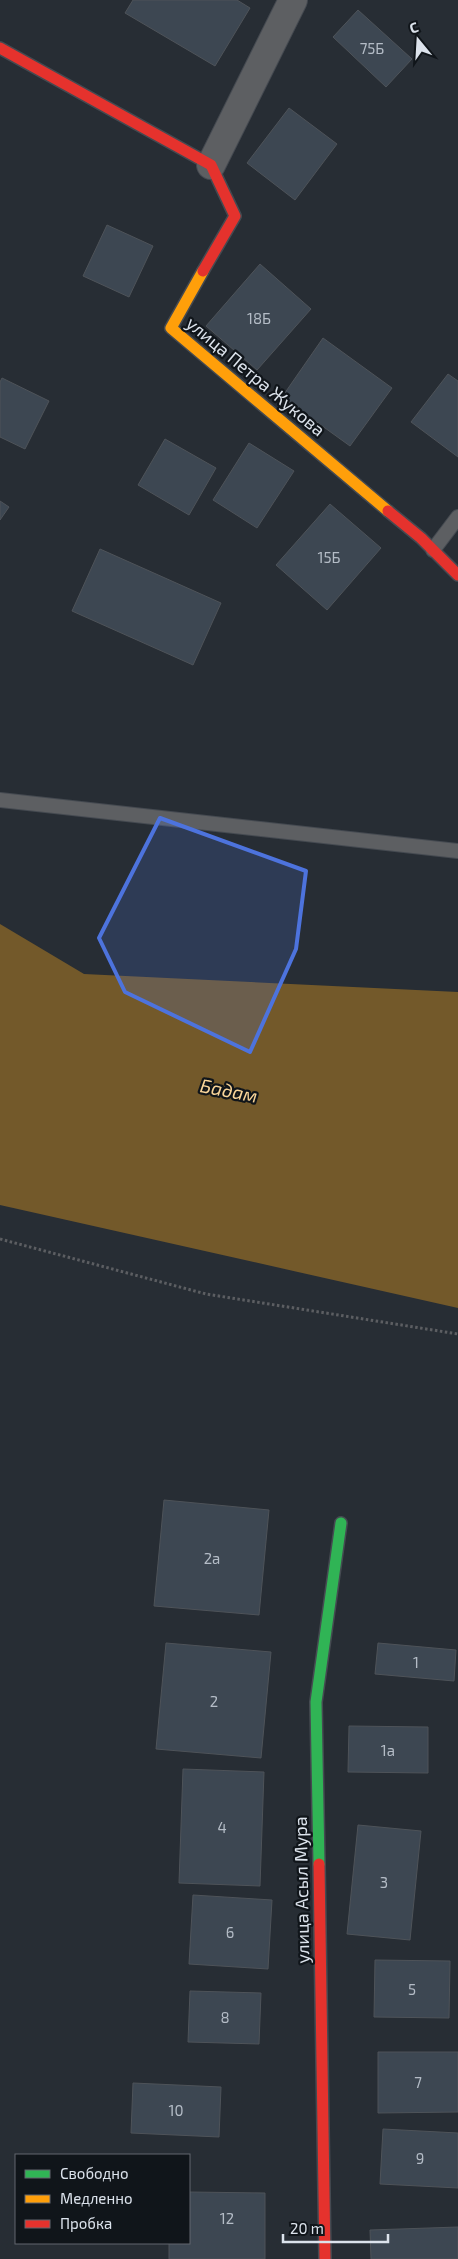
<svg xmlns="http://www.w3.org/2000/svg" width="458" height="2259" font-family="'Exo 2',sans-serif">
	<rect width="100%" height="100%" fill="#272d34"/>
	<path fill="#73592a" d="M0,924L84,974L458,992V1308L0,1205Z"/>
	<path fill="#3d4752" stroke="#4e5359" d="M133,0H237L250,8L215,66L125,13Z
		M358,10L412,59L386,87L333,37Z
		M289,108L337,144L295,200L247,163Z
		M107,225L153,246L129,297L83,276Z
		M260,264L311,309L257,370L206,326Z
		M323,338L392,388L350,446L282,397Z
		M448,374L458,381V457L411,422Z
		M2,378L49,401L25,449L0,437V382Z
		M165,439L216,468L189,515L138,485Z
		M249,443L294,471L257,528L213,500Z
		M0,501L9,507L0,520Z
		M330,504L381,548L327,610L276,565Z
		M100,549L221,603L193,665L72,611Z
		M164,1500L269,1510L259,1615L154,1606Z
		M166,1643L271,1652L261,1758L156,1749Z
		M378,1643L456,1650L454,1681L375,1674Z
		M349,1726L428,1727V1773L348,1772Z
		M183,1769L264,1772L260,1886L179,1883Z
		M358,1825L421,1831L410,1940L347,1934Z
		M193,1895L272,1900L268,1969L189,1964Z
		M375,1960L450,1961L449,2018L374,2017Z
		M190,1991L261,1993L259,2044L188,2042Z
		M378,2052H458V2112L378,2113Z
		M133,2083L221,2087L219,2137L131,2133Z
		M383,2129L458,2133V2188L380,2184Z
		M189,2192L265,2193V2259H169V2243H189Z
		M458,2227V2259H371L370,2230Z"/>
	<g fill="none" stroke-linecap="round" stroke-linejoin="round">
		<g stroke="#454a51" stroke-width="16">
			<path id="lane" d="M433,550L458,517
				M0,800L458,851"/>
		</g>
		<g stroke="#454a51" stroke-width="30">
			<path id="street" d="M211,165L293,0"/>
		</g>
		<g stroke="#454a51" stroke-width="14">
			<path id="fast" d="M319,1864L316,1702L341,1523"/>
		</g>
		<g stroke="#454a51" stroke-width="14">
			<path id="slow" d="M203,271L171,328L388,511"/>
		</g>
		<g stroke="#454a51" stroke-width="14">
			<path id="jam" d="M0,48L211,165L235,216L203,271
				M388,511L421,538L458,575
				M319,1864L325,2259"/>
		</g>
		<path stroke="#5c5e62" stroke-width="3" stroke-dasharray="2.5 2.5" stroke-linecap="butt" d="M0,1239L206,1294L458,1334"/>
		<use href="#lane" stroke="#5d5f62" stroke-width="14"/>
		<use href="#street" stroke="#5d5f62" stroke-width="28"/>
		<use href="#fast" stroke="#30b455" stroke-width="11"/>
		<use href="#slow" stroke="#ff9f0a" stroke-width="11"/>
		<use href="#jam" stroke="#e5322d" stroke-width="11"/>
	</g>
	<path fill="#4d73dd" fill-opacity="0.2" stroke="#4d73dd" stroke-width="4" stroke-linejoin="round" d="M160,818L306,871L296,949L250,1052L125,992L99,938Z"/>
	<g text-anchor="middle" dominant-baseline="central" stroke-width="4.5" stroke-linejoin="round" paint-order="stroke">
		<g font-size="15" fill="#b4bcc6">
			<text x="372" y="48">75Б</text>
			<text x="259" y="318">18Б</text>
			<text x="329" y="557">15Б</text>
			<text x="212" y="1558">2а</text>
			<text x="416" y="1662">1</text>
			<text x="214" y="1701">2</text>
			<text x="388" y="1750">1а</text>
			<text x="222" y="1827">4</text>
			<text x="384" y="1882">3</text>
			<text x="230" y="1932">6</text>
			<text x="412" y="1989">5</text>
			<text x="225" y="2017">8</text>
			<text x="418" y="2082">7</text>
			<text x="176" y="2110">10</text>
			<text x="420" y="2158">9</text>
			<text x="227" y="2218">12</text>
		</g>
		<g font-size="18" fill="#dce3ec" stroke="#10151a">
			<text transform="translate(256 376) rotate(40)">улица Петра Жукова</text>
			<text transform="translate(301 1890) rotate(-91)">улица Асыл Мура</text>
		</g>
		<g font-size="19" font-style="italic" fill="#f9d599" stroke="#10151a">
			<text transform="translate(229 1090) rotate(11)">Бадам</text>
		</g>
	</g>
	<rect x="15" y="2154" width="175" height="90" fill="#10151a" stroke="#62676e"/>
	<rect x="25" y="2170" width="25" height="8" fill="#30b455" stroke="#62676e"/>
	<text x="60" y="2179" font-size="15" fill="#dce3ec">Свободно</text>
	<rect x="25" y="2195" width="25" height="8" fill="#ff9f0a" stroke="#62676e"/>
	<text x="60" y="2204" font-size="15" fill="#dce3ec">Медленно</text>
	<rect x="25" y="2220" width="25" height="8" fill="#e5322d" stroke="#62676e"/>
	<text x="60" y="2229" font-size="15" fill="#dce3ec">Пробка</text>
	<g transform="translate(418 40) rotate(342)" stroke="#10151a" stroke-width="4" paint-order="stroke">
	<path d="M0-4L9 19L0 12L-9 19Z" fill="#dce3ec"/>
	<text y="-8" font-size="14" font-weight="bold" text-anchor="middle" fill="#dce3ec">С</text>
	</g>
	<path d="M283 2234v8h105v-8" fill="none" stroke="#dce3ec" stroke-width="2.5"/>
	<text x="290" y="2234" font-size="15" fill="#dce3ec" stroke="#10151a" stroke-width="4" paint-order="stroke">20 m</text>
</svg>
